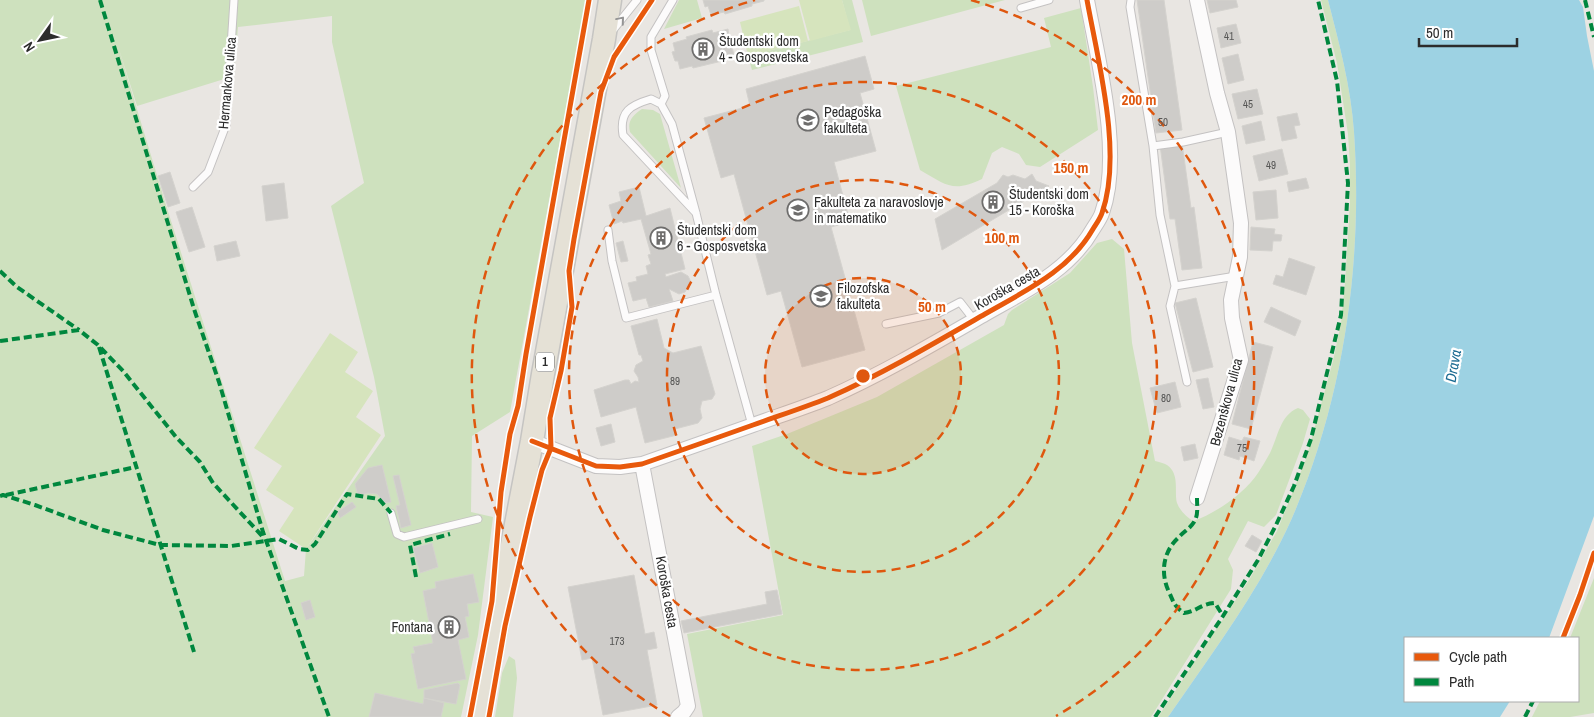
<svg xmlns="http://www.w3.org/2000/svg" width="1594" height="717" font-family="'Archivo Narrow',sans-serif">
	<rect width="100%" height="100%" fill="#e9e6e2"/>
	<path fill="#cee1be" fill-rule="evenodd" d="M0,0H586L510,412L472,436L471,512L493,517L478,635L461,717H0ZM332,16V42L364,183L331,206L374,377L385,436L306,549L304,576L285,581L166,205L117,43L137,106L234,76L238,27Z
		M679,0H697L702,18L664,29Z
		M842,0H852L863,42L752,70L748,56L850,30Z
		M862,0H1005L871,36Z
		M1321,0H1328C1339,43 1351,87 1354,132C1363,262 1344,398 1292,518C1260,590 1212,653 1168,717H1158L1249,580L1277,531L1306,459L1333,361L1341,323L1345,283L1350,202V166L1348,134L1337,63Z
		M1081,8L1093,87L1098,130L1040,167L1026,165L1019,154L1002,147L992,153L982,179C953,193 946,185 920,170L896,86L1051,47L1044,18Z
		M642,109L653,110L660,114L681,188L630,132C627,121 633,115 642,109Z
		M1112,239L1124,249L1132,343L1155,461C1159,462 1164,463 1167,465C1180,474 1174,491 1177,503C1180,511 1187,517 1193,521C1215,514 1245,493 1258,473C1262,467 1266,460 1270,453C1278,437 1280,415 1298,408L1303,410L1310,419L1303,443L1276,515L1264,527L1248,521L1228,559L1233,570L1231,589L1151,717H703L687,634L783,615L752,446L787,434L877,397L1004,325L1008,314L1012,310L1070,273L1097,243Z
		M1594,578V713L1570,717H1532L1540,701H1578V638H1570Z
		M509,656L515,660L517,678L513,717H495L502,673Z"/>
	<path fill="#d6e4bd" d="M799,0H842L851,30L810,41Z
		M799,6L808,41L748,56L740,22Z
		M330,333L358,352L345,372L373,391L356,417L381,435L306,549L279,531L294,508L266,490L282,466L254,448Z"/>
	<path fill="#9dd2e3" d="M1328,0H1579L1583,7L1587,36L1594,71V516L1549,638H1405V701H1510L1500,717H1168C1212,653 1260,590 1292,518C1344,398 1363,262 1354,132C1351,87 1339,43 1328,0Z"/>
	<path fill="#ceccc9" stroke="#d4d2ce" d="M703,0H764V1L752,4V6L725,14L724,12L711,15L708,6L705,7Z
		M1137,0H1164L1182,130L1156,133Z
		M1207,0H1236L1238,7L1210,13Z
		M1236,24L1241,43L1221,48L1217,28Z
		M728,29L729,37L732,36L734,46L732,47L734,55L721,58L722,61L693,68L692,66L680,69L678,61H675L672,52L675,51L673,43L687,39L686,37L712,30L713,33Z
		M1238,54L1244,80L1228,84L1222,58Z
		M865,56L874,89L860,93L876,151L834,162L850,222L831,227L865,350L802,367L781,291L767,295L734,174L721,178L704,118L750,106L746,89Z
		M1257,89L1263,114L1238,119L1232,94Z
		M1297,113L1300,125L1294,126L1297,138L1282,141L1277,117Z
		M1261,121L1265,140L1246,144L1242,126Z
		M1182,143L1191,208L1194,207L1202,268L1182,270L1175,219H1170L1160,145Z
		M1282,149L1288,174L1259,181L1253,156Z
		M170,172L180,203L168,207L158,176Z
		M1032,174L1036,181L1049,186L942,250L935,219L997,183L1003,175L1008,177L1013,175L1025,179Z
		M1306,178L1309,188L1289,192L1287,182Z
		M284,183L288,218L266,221L262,186Z
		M639,187L646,216L670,208L685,269L665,274L666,277L681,272L688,276L691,282L685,292L679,294L669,289L673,301L649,307L646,298L633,301L628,283L637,281L636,277L648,274L646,266L651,264L648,255L651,254L641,219L623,223L622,221L614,224L609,205L621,201L619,192Z
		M1276,190L1278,218L1256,220L1253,192Z
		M192,207L205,247L189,252L176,212Z
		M1251,227L1275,229L1274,234L1282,235L1281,241H1273L1272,251L1250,250Z
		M236,241L240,256L217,261L214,246Z
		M623,241L628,261L621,262L616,243Z
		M1289,258L1315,267L1306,295L1273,284L1276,275L1283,277Z
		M1196,298L1213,367L1193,372L1175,303Z
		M1271,307L1301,321L1295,336L1264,322Z
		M657,319L664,348L673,353L701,346L715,394L712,399L702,401L700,409L702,418L698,423L675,429L677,435L645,443L636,407L601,417L594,390L625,380H629L631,384L635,381L639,382L638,377L634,371L636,365L643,361L641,355H639L631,326Z
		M1253,342L1273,347L1251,429L1232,424Z
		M1208,378L1214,407L1203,409L1196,380Z
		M1175,382L1181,407L1157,413L1150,388Z
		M611,424L615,442L601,446L596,428Z
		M1229,437L1242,441L1244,437L1260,441L1254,461L1240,456L1239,460L1224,455Z
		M1195,444L1198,458L1184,461L1181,447Z
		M382,465L391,502L385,503L377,494L368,493L358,496L355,484L368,468Z
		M399,475L411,525L401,528L396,506L400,505L393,476Z
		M352,502L356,507L340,518L337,512Z
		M1252,535L1262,541L1256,552L1245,546Z
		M432,543L438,567L420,573L413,548Z
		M473,574L479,602L467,604L469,616L465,617L469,637L458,640L466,679L418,689L411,654L415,653L413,647L433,643L423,591L436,588L435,582Z
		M634,575L645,634L654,632L657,648L647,650L657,705L603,715L592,658L582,660L568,587Z
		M777,590L782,614L684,633L681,621L767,604L765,592Z
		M310,600L315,617L306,620L301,603Z
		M458,683L460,685L456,704L424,698V690Z
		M375,693L423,704L424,698L444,703L441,717H369Z"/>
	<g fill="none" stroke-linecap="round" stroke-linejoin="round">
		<g stroke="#c4c2c2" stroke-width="9">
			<path id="service" d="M1131,0L1130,7L1153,146L1160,215L1175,286L1236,276
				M1021,8L1049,0
				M613,30L637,0
				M661,104L665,96L651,50V37L673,0
				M1153,146L1183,142L1228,132
				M193,187L208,172L226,125L234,0
				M696,213L623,135C619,111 631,105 651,99L661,104L672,124L696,213L716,295L752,425
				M608,230L612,261L626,318L716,295
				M1175,286L1170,306L1187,382
				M886,324L939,313L960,302L974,320
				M391,513L397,534L404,537L478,519"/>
		</g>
		<g stroke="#c4c2c2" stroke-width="16">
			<path id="minor" d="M1197,0L1217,93L1228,132L1241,223L1240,257L1231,300L1232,318L1241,360L1197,498
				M532,441L596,466L620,467L642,464C680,451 716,438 753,425C778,416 803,408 828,398C882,374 933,344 985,314C1025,291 1069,271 1093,229C1096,224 1100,219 1102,213C1123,154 1098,61 1087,0
				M642,464L688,706L684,712L678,717"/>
		</g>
		<g stroke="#c5c4c2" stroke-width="25">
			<path id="primary" d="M479,717L532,441L543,374L604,39L610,0"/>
		</g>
		<use href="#service" stroke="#fcfbfb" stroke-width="7"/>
		<use href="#minor" stroke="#fcfbfb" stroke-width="14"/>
		<use href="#primary" stroke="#e5e1d6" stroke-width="22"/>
		<path stroke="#00873e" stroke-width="4" stroke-dasharray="8 4" stroke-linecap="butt" d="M100,0L194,309L219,382L263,532L329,717
			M1585,0L1594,37
			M0,271L17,287L79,330
			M0,341L79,330L98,345L123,371L176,437L200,462L213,483L264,538
			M99,347L194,652
			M6,495L136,467
			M0,496L3,495L35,505L103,530L160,545L231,546L279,539L299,549L308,550L315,544L347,494L379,499L391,513
			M1197,498C1197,504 1198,512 1196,518C1193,527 1184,531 1178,538C1163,552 1160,573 1169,592C1174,603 1174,606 1184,613C1198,611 1200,604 1215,603L1223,616
			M416,577L410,545L450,534
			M1155,717L1223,616L1258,560L1276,525L1294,486L1311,439L1341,315L1348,183L1337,81L1318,0
			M1525,717L1533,701"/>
		<g stroke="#fff" stroke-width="8">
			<path id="cycleway" d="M532,441L596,466L620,467L642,464C680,451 716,438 753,425C778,416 803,408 828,398C882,374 933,344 985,314C1025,291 1069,271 1093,229C1096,224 1100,219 1102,213C1123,154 1098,61 1087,0
				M1563,638L1580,595L1594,553
				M470,717L492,601L501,492L510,434L518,406L526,354L589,0
				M489,717L505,626L530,517L542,470L551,448L550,418L561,371L572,307L569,271L574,239L601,92L614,57L652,0"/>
		</g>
		<use href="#cycleway" stroke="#e8590c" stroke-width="5"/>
	</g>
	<defs><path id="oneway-chevron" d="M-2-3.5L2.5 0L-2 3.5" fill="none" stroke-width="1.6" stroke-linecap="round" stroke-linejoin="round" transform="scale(1.25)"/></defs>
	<use stroke="#949494" href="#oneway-chevron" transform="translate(621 20) rotate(-50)"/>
	<circle cx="863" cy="376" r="98" fill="#df570e" fill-opacity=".12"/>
	<g fill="none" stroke="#df570e" stroke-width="2.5" stroke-dasharray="9 6">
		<circle cx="863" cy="376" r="98"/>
		<circle cx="863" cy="376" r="196"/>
		<circle cx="863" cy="376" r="294"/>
		<path d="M670 716A391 391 0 0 1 755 0M971 0A391 391 0 0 1 1056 716"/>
	</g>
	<defs>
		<g id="building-ring" transform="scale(1.125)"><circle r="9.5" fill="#fff" stroke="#6e6d6c" stroke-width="1.5"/><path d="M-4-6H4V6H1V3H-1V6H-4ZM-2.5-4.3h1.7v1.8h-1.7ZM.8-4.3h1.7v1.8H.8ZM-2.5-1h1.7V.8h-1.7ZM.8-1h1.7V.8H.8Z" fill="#6e6d6c"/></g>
		<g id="university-ring" transform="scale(1.125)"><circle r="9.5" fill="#fff" stroke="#6e6d6c" stroke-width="1.5"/><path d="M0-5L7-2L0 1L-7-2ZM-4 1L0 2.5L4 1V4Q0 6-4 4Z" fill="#6e6d6c"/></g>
	</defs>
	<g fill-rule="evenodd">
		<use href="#building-ring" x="703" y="49"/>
		<use href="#university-ring" x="808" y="120"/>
		<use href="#building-ring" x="993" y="202"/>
		<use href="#university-ring" x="798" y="210"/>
		<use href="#building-ring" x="661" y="238"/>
		<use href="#university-ring" x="821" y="296"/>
		<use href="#building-ring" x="449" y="627"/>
	</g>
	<g text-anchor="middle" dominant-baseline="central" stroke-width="4.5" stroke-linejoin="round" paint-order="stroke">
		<g font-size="11" fill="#565655">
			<text x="1229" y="36">41</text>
			<text x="1248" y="104">45</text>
			<text x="1163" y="122">50</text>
			<text x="1271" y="165">49</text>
			<text x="675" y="381">89</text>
			<text x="1166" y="398">80</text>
			<text x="1242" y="448">75</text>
			<text x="617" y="641">173</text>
		</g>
		<rect fill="#fff" stroke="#6b6b6b" stroke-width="1" x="536" y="352.5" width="18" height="19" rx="4"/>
		<g font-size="12" font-weight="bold" fill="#2c2c2c">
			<text x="545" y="362">1</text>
		</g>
		<g font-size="14" fill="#2c2c2c" stroke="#fff" text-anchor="start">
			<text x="719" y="41">Študentski dom<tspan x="719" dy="16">4 - Gosposvetska</tspan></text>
			<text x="824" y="112">Pedagoška<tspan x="824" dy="16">fakulteta</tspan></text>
			<text x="1009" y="194">Študentski dom<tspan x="1009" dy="16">15 - Koroška</tspan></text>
			<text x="814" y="202">Fakulteta za naravoslovje<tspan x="814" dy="16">in matematiko</tspan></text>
			<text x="677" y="230">Študentski dom<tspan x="677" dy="16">6 - Gosposvetska</tspan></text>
			<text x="837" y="288">Filozofska<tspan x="837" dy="16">fakulteta</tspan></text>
			<text x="433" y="627" text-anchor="end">Fontana</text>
		</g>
		<g font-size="14" fill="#2c2c2c" stroke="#fff">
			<text transform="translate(227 83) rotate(-85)">Hermankova ulica</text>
			<text transform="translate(1007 288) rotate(-30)">Koroška cesta</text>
			<text transform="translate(1226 402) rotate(-75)">Bezenškova ulica</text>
			<text transform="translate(667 592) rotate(80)">Koroška cesta</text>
		</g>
		<g font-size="15" font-style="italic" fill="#1a6a91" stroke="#fff">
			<text transform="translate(1453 366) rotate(-80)">Drava</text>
		</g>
	</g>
	<circle cx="863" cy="376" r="8" fill="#df570e" stroke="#fff" stroke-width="2.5"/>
	<g font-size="15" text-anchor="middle" font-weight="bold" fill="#df570e" stroke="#fff" stroke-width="4.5" stroke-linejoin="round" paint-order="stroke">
		<text x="1139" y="105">200 m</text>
		<text x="1071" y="173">150 m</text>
		<text x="1002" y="243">100 m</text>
		<text x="932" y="312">50 m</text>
	</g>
	<rect x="1404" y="637" width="175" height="65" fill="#ffffff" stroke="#ababab"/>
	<rect x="1414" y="653" width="25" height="8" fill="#e8590c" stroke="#ababab"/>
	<text x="1449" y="662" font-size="15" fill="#2c2c2c">Cycle path</text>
	<rect x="1414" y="678" width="25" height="8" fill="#00873e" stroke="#ababab"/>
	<text x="1449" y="687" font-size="15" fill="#2c2c2c">Path</text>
	<g transform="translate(40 40) rotate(237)" stroke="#ffffff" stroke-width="4" paint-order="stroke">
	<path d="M0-4L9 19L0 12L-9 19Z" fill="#2c2c2c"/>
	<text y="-8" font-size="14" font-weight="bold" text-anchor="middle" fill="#2c2c2c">N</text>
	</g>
	<path d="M1419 38v8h98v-8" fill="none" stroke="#2c2c2c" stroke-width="2.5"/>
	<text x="1426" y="38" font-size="15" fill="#2c2c2c" stroke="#ffffff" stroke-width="4" paint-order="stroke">50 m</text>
</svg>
